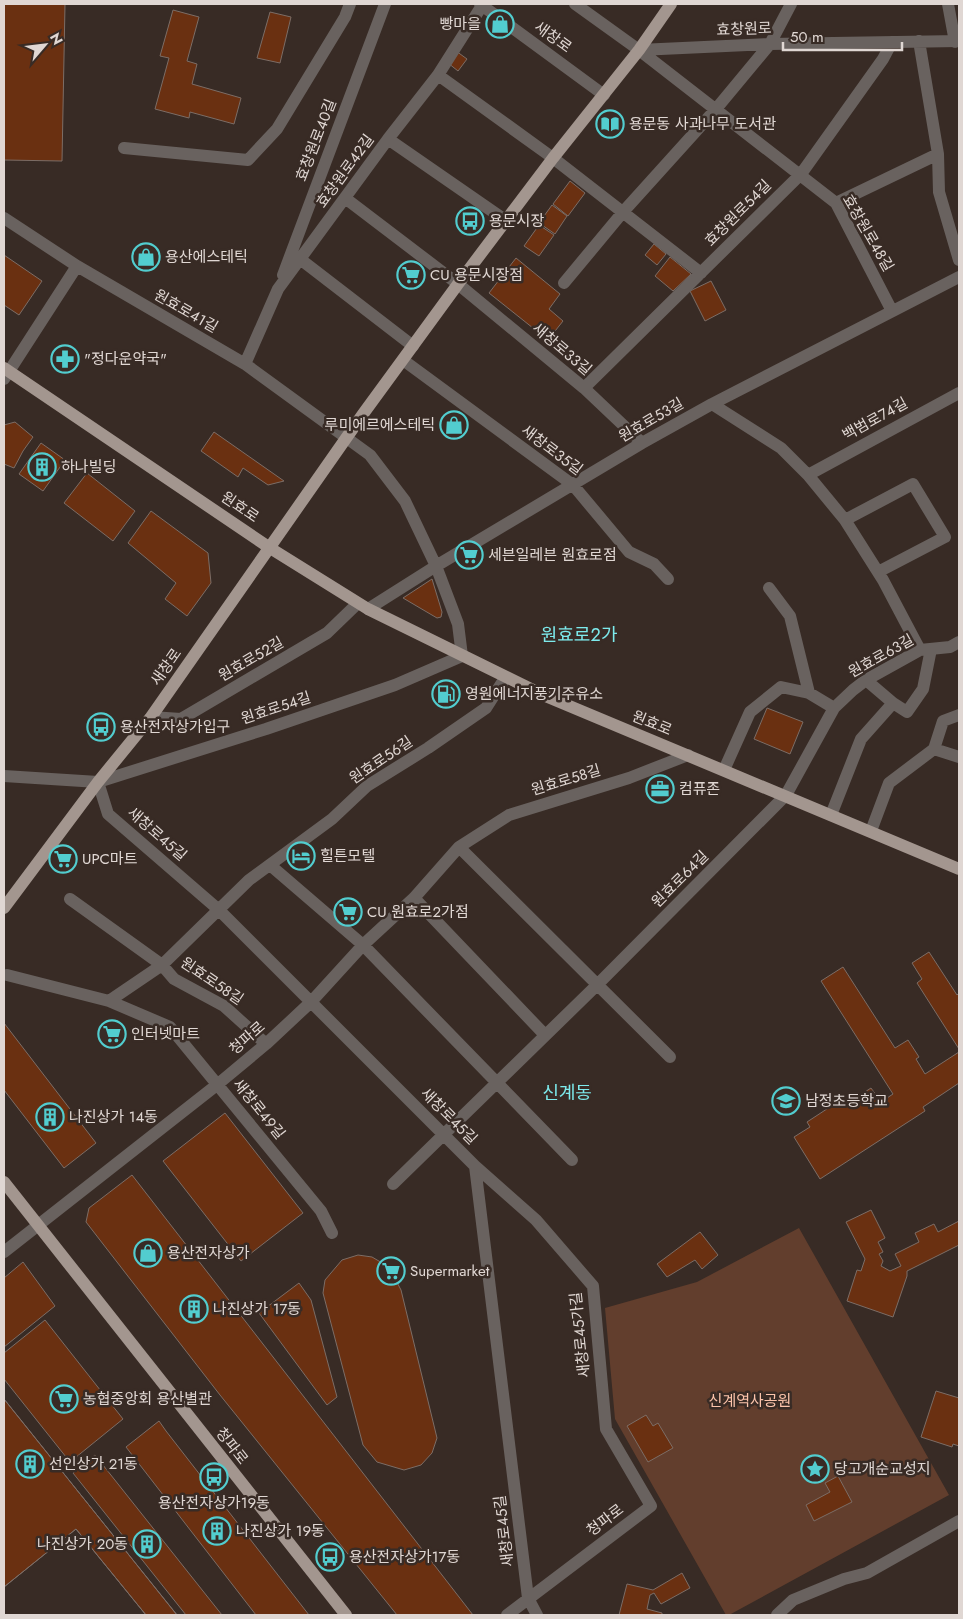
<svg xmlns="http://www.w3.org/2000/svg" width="963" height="1619" font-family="Jost,'Noto Sans KR',sans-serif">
	<rect width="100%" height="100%" fill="#382b25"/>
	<path fill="#623e2d" d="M799,1228L949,1495L729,1615H726L615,1419L605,1308L697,1282Z"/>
	<path fill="#6a3011" stroke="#7c6d66" d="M4,4H65L62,161L4,160Z
		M173,10L199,17L187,61L197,64L192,84L241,98L234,124L190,112L189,118L155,109L169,58L160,56Z
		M270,12L291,17L280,63L257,58Z
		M456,51L467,59L458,71L448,63Z
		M570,181L585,193L568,216L553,204Z
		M552,205L567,216L555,234L539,223Z
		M539,225L554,235L539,256L524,246Z
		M654,244L666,254L657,265L645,255Z
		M4,255L42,281L19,315L4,305Z
		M670,257L691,274L673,291L655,276Z
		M516,258L560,294L549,309L563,321L548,340L489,293Z
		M711,281L726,310L705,321L690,291Z
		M15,422L33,437L23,451L14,468L4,464V425Z
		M214,432L284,481L268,485L243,468L238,477L201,451Z
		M41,443L65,460L43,491L19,474Z
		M87,473L135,511L113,541L64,503Z
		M151,511L208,553L211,583L187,616L165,599L176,583L128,543Z
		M432,579L442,612L441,617L437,618L403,598Z
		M767,708L803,722L790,754L754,739Z
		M929,952L957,995L959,993V1049L917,983L922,979L912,963Z
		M843,967L895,1048L908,1040L919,1057L916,1059L925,1074L959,1052V1083L923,1107L925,1111L820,1179L794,1137L810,1127L807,1122L839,1101L843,1106L871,1088L881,1102L893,1094L821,981Z
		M4,1023L96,1143L64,1168L4,1090Z
		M225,1113L303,1213L241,1261L163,1161Z
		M132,1175L473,1615H397L220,1395L86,1222L89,1208Z
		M871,1210L885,1238L878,1242L883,1252L879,1254L883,1261L881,1266L890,1271L901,1266L895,1254L919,1242L915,1233L934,1224L938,1232L959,1221V1245L907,1271V1276L893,1317L847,1301L857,1270L861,1271L865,1259L846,1222Z
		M700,1232L718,1255L702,1269L695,1260L667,1277L657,1264Z
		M358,1255L372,1257L389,1267L401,1290L437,1438L432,1453L421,1465L404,1470L377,1462L363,1445L323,1293L325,1280L342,1260Z
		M23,1262L55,1306L4,1347V1278Z
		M299,1283L311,1300L337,1397L327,1405L259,1313Z
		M45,1320L123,1419L70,1462L4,1379V1353Z
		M936,1391L959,1398V1446L953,1444L952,1447L921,1437Z
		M4,1399L177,1615H146L76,1529L4,1587Z
		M4,1399L177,1615H146L76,1529L4,1587Z
		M646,1415L653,1426L658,1423L673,1448L648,1462L627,1426Z
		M159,1421L166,1431L309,1615H256L126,1447Z
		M95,1455L222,1615H186L73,1473Z
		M838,1476L852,1502L814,1521L806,1505L830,1492L825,1483Z
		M682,1573L690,1588L661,1604L654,1593L650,1595L647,1609L662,1613V1615H619L627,1584L653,1590Z"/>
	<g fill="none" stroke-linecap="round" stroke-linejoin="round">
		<path stroke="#69625f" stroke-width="12" d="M480,4L604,95
			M575,4L639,50L836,203L892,311
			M948,4L955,42
			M919,41L938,154L939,192L959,260
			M639,50L770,44L959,41
			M438,75L553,158L701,273
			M388,139L505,220
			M124,148L248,160L277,129L345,17L350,4
			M345,198L458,284L584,388L642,443
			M836,203L938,154
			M4,218L77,266L245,364L370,455L405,501L436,566L458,624L462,656L395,685L266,729L98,782L4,776
			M300,259L413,346
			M283,275L385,4
			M564,283L623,212L716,109L770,44L791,4
			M403,360L573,485L629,552L654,564L668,579
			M245,364L278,289L388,139L438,75L483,4
			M4,379L77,266
			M584,388L801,174L883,59L892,42
			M712,404L781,448L808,475L845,520L883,580L920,650
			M808,475L959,393
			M845,520L913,484L945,537L878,572
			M769,588L790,616L809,693
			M368,609L436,566L642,443L712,404L959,277
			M866,680L893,703L907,712L923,689L931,649
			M959,715L943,721L934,749L959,757
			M151,717L181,719L327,633L357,604
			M724,770L750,712L781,687L809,693L834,708
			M98,782L108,814L219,910L475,1166L528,1598L537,1615
			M831,815L861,739L893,703
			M871,831L889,783L934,749
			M459,847L670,1057
			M270,865L363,945L572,1160
			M414,898L545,1035
			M70,899L162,965L174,979L224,1006L266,1044
			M7,975L109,1001L170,1027L321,1211L332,1233
			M109,1001L162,965L249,880L332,819L367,786L428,748L486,708L505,678
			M475,1166L536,1220L593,1286L606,1429L651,1506L507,1615
			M393,1184L597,985L786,795L834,708L853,690L866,680L920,650L950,647L959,642
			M4,1252L218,1084L266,1044L311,1002L363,945L414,898L459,847L509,815L629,778L688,755
			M777,1615L793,1600L844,1579L867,1573L959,1521"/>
		<path stroke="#a3968f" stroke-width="12" d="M4,368L270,548L368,609L543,695L959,869
			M4,908L98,782L151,717L363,414L458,284L553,158L639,50L671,4
			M4,1182L346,1615"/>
	</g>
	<defs>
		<g id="shop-ring" transform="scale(1.4375)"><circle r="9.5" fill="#382b25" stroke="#52cdcf" stroke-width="1.5"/><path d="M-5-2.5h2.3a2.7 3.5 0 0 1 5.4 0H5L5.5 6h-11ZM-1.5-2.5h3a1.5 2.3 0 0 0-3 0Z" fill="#52cdcf"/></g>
		<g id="library-ring" transform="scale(1.4375)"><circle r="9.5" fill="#382b25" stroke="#52cdcf" stroke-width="1.5"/><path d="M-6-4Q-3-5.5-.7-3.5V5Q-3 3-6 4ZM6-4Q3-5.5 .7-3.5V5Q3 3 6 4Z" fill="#52cdcf"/></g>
		<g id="bus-ring" transform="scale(1.4375)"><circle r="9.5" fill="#382b25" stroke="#52cdcf" stroke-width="1.5"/><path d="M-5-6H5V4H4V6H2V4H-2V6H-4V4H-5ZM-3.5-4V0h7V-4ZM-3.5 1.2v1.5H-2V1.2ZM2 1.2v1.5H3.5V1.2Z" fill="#52cdcf"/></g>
		<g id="supermarket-ring" transform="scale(1.4375)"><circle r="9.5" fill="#382b25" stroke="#52cdcf" stroke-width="1.5"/><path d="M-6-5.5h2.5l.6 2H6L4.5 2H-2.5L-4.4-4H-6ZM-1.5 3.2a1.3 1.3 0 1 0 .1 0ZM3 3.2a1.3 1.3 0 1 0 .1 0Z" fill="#52cdcf"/></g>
		<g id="pharmacy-ring" transform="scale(1.4375)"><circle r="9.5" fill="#382b25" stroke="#52cdcf" stroke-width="1.5"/><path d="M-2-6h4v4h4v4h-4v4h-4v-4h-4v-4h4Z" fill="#52cdcf"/></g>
		<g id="building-ring" transform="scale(1.4375)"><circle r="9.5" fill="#382b25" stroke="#52cdcf" stroke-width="1.5"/><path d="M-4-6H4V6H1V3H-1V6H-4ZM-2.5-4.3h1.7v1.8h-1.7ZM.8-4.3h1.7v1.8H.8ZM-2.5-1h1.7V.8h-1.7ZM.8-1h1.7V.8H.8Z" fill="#52cdcf"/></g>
		<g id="fuel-ring" transform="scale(1.4375)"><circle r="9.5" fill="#382b25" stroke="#52cdcf" stroke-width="1.5"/><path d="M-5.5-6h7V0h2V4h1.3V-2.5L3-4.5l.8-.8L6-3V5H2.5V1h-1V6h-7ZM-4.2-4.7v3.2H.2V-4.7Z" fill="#52cdcf"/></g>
		<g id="office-ring" transform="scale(1.4375)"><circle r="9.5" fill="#382b25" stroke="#52cdcf" stroke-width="1.5"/><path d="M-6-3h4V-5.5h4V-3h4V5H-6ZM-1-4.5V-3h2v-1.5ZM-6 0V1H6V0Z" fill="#52cdcf"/></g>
		<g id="hotel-ring" transform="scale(1.4375)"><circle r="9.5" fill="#382b25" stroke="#52cdcf" stroke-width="1.5"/><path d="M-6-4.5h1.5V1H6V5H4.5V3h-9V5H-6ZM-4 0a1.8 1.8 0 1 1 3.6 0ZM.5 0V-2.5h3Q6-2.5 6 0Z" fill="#52cdcf"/></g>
		<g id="school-ring" transform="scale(1.4375)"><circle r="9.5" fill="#382b25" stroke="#52cdcf" stroke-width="1.5"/><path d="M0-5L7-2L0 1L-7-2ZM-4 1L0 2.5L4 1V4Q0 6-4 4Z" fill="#52cdcf"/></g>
		<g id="sight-ring" transform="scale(1.4375)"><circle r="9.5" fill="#382b25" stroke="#52cdcf" stroke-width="1.5"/><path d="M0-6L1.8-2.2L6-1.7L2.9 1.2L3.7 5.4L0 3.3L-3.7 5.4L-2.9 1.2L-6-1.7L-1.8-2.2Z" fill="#52cdcf"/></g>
	</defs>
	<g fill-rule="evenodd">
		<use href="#shop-ring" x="500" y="24"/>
		<use href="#library-ring" x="610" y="124"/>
		<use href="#bus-ring" x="470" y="221"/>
		<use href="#shop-ring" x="146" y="257"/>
		<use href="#supermarket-ring" x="411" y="275"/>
		<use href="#pharmacy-ring" x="65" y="359"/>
		<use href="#shop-ring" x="454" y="425"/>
		<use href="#building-ring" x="42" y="467"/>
		<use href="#supermarket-ring" x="469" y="555"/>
		<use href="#fuel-ring" x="446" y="694"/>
		<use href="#bus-ring" x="101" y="727"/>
		<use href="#office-ring" x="660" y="789"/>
		<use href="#hotel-ring" x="301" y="856"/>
		<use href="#supermarket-ring" x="63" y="859"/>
		<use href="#supermarket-ring" x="348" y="912"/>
		<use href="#supermarket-ring" x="112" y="1034"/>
		<use href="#school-ring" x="786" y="1101"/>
		<use href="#building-ring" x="50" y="1117"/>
		<use href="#shop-ring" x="148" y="1253"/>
		<use href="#supermarket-ring" x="391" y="1271"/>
		<use href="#building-ring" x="194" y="1309"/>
		<use href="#supermarket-ring" x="64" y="1399"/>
		<use href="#building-ring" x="30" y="1464"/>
		<use href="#sight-ring" x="815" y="1469"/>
		<use href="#bus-ring" x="214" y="1477"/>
		<use href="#building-ring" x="217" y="1531"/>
		<use href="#building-ring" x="147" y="1544"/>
		<use href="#bus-ring" x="330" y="1557"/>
	</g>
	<g text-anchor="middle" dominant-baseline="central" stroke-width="5" stroke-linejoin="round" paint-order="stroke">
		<g font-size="15" fill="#e0d7d3" stroke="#382b25" text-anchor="start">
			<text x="481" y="24" text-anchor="end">빵마을</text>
			<text x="629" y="124">용문동 사과나무 도서관</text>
			<text x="489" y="221">용문시장</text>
			<text x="165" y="257">용산에스테틱</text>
			<text x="430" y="275">CU 용문시장점</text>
			<text x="84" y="359">"정다운약국"</text>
			<text x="435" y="425" text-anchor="end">루미에르에스테틱</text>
			<text x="61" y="467">하나빌딩</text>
			<text x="488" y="555">세븐일레븐 원효로점</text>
			<text x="465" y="694">영원에너지풍기주유소</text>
			<text x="120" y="727">용산전자상가입구</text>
			<text x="679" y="789">컴퓨존</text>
			<text x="320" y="856">힐튼모텔</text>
			<text x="82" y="859">UPC마트</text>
			<text x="367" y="912">CU 원효로2가점</text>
			<text x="131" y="1034">인터넷마트</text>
			<text x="805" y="1101">남정초등학교</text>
			<text x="69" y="1117">나진상가 14동</text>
			<text x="167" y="1253">용산전자상가</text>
			<text x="410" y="1271">Supermarket</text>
			<text x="213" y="1309">나진상가 17동</text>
			<text x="83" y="1399">농협중앙회 용산별관</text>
			<text x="49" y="1464">선인상가 21동</text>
			<text x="834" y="1469">당고개순교성지</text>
			<text x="214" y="1503" text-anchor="middle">용산전자상가19동</text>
			<text x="236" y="1531">나진상가 19동</text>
			<text x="128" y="1544" text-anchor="end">나진상가 20동</text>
			<text x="349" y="1557">용산전자상가17동</text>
		</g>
		<g font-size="15" fill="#e0d7d3" stroke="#382b25">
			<text transform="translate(744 29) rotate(-2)">효창원로</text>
			<text transform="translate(553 37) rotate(36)">새창로</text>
			<text transform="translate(316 140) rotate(-69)">효창원로40길</text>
			<text transform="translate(345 171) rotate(-54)">효창원로42길</text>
			<text transform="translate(738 213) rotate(-45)">효창원로54길</text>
			<text transform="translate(868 233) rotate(60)">효창원로48길</text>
			<text transform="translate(186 311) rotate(30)">원효로41길</text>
			<text transform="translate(562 349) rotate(40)">새창로33길</text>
			<text transform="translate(875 419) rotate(-29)">백범로74길</text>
			<text transform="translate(651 420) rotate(-30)">원효로53길</text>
			<text transform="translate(552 450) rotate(37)">새창로35길</text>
			<text transform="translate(240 507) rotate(34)">원효로</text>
			<text transform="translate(881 656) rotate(-29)">원효로63길</text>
			<text transform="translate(251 659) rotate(-30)">원효로52길</text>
			<text transform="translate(166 667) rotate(-55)">새창로</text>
			<text transform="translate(276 708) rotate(-18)">원효로54길</text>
			<text transform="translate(652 723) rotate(22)">원효로</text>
			<text transform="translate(381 760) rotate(-34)">원효로56길</text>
			<text transform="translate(566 780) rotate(-17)">원효로58길</text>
			<text transform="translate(157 834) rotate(41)">새창로45길</text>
			<text transform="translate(680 879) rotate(-45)">원효로64길</text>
			<text transform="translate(212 981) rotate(34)">원효로58길</text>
			<text transform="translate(247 1038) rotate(-41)">청파로</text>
			<text transform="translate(259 1109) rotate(51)">새창로49길</text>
			<text transform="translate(449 1116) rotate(45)">새창로45길</text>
			<text transform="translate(580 1335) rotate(-96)">새창로45가길</text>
			<text transform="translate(232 1446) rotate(52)">청파로</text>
			<text transform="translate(605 1520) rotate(-37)">청파로</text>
			<text transform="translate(504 1531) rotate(-97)">새창로45길</text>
		</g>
		<g font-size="15" fill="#fcc4ab" stroke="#382b25">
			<text x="750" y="1401">신계역사공원</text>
		</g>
		<g font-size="18" fill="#7deaec" stroke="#382b25">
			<text x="579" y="635">원효로2가</text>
			<text x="567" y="1093">신계동</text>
		</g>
	</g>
	<rect width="963" height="1619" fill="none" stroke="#e0d7d3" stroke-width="10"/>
	<g transform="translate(45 45) rotate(62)" stroke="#382b25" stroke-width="4" paint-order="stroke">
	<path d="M0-4L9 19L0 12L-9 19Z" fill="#e0d7d3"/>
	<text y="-8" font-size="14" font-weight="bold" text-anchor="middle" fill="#e0d7d3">N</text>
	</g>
	<path d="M783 42v8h119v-8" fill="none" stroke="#e0d7d3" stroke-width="2.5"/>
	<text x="790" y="42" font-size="15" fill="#e0d7d3" stroke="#382b25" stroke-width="4" paint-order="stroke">50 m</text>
</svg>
